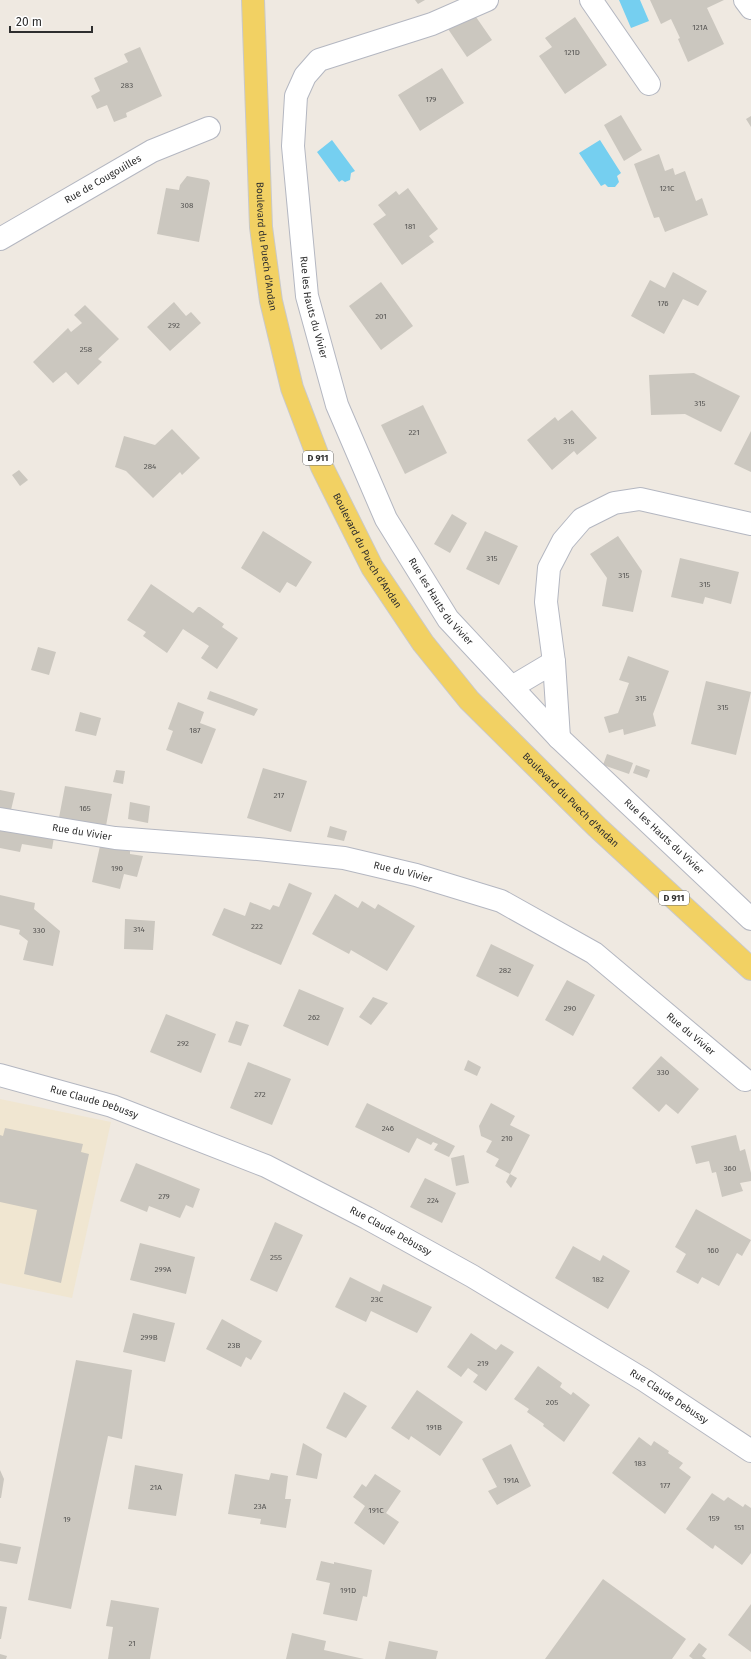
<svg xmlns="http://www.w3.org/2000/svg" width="751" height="1659" font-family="'Fira Sans',sans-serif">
	<rect width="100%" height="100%" fill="#efe9e1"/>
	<path fill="#f0e6d1" d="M0,1099L111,1122L72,1298L0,1283Z"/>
	<path fill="#75cff0" d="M619,0H640L649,21L631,28Z
		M332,140L355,171L351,173L350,180L345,182L342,180L339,182L317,152Z
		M600,140L621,173L617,176L619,182L615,187H608L605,184L601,186L579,153Z"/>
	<path fill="#cbc7bf" d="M415,0H425L418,4Z
		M650,0H724L707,8L724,44L688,62L678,39L680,38L671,19L661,24Z
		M476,17L492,40L467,57L448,29Z
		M575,17L607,65L565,94L539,56L552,47L545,38Z
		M140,47L162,96L126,113L127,117L114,122L107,105L97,109L91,96L100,91L94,78L128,62L124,54Z
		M442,68L464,103L420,131L398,95Z
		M621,115L642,150L624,161L604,125Z
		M751,116V127L746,119Z
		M659,154L665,171L673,168L675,175L685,171L696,201L702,198L708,215L665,232L659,217L654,218L634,164Z
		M187,176L208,180L210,183L199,242L157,234L166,188L179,190L180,185Z
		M408,188L438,229L429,236L434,242L402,265L373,224L386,215L378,205L396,191L399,195Z
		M673,272L707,291L698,306L683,299L664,334L631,316L650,280L665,288Z
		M381,282L413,326L381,350L349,306Z
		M174,302L186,316L191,312L201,323L170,351L147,327Z
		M85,305L119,339L98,359L102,362L78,385L66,372L53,383L33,362L68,328L71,332L82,323L74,315Z
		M694,373L740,396L721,432L685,414L651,415L649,375Z
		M423,405L447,453L405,474L381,425Z
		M572,410L597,438L577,455L574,451L552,470L527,440L555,417L558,421Z
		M172,429L200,458L182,475L180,472L153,498L126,471L115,467L124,436L155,445Z
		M751,431V472L734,464Z
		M19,470L28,480L20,486L12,475Z
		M452,514L467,523L450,553L434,544Z
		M263,531L312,562L296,587L287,582L280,593L241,568Z
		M485,531L518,546L499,585L466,569Z
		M618,536L642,571L633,612L602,606L607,578L590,554Z
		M680,558L739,572L731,604L705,597L703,604L671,597Z
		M151,584L193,613L198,607H200L224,624L222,627L238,638L217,669L201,658L209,646L183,629L167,653L143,636L146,632L127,620Z
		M38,647L56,652L49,675L31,670Z
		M628,656L669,671L653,714L656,726L624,735L623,729L609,733L604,717L618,713L629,683L619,680Z
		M706,681L751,692L736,755L691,744Z
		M210,691L232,699L258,709L254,716L207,699Z
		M178,702L204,712L200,723L216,729L202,764L166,750L173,731L168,729Z
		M80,712L101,718L96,736L75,731Z
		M607,754L633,763L629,774L603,765Z
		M636,765L650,770L647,778L633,773Z
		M263,768L307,781L291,832L247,818Z
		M116,770L125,771L123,784L113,782Z
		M65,786L112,794L105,831L58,823Z
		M0,790L15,793L11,810L0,808Z
		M130,802L150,806L148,823L128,819Z
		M330,826L347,831L344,841L327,837Z
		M0,827L54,837L52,849L22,844L20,852L0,848Z
		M100,846L130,849V854L143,856L137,877L124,874L120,889L92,882Z
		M289,883L312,893L281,965L212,935L224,908L245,916L250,902L270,910L273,905L279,907Z
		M335,894L358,908L362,901L375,909L378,904L415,926L387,971L351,950L349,954L312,934Z
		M0,895L35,903L34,909L60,931L53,966L23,960L28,941L19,934L20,930L0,925Z
		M125,919L155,921L153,950L124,949Z
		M491,944L534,965L518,997L476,976Z
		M567,980L595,995L573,1036L545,1020Z
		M299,989L344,1008L328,1046L283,1026Z
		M373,997L388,1003L371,1025L359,1017Z
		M166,1014L216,1034L201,1073L150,1052Z
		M236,1021L249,1025L241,1046L228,1042Z
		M661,1056L699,1089L678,1114L666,1104L659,1112L632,1088Z
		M468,1060L481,1067L477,1076L464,1070Z
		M248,1062L291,1079L272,1125L230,1108Z
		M367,1103L455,1146L449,1157L434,1150L438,1144L433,1142L431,1145L417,1138L409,1153L355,1127Z
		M491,1103L515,1116L510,1125L530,1135L510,1174L495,1166L499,1159L486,1152L492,1141L481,1136L479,1126Z
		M5,1128L83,1144L81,1152L89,1154L61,1283L24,1274L37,1210L0,1202V1135L3,1136Z
		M736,1135L740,1151L745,1149L751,1173V1181L740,1183L743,1191L722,1197L716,1172L712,1173L709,1161L696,1164L691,1146Z
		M464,1155L469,1183L456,1186L451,1158Z
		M136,1163L200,1189L193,1208L186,1205L180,1218L149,1206L147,1212L120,1201Z
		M510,1174L517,1178L511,1188L506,1182Z
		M425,1178L456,1193L442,1223L410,1207Z
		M696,1209L751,1240L742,1256L737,1253L719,1286L702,1277L698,1284L676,1272L686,1254L675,1247Z
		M275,1222L303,1235L277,1292L250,1280Z
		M140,1243L195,1257L186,1294L130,1280Z
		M573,1246L600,1261L603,1255L630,1271L608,1309L555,1278Z
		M350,1277L380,1292L383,1284L432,1307L417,1333L371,1311L366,1322L335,1307Z
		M133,1313L175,1323L165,1362L123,1352Z
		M222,1319L262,1341L251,1360L246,1357L241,1367L206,1349Z
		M471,1333L496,1350L501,1344L514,1352L486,1391L473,1382L478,1375L468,1368L461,1377L447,1367Z
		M76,1360L132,1370L122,1439L108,1436L71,1609L28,1600Z
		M538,1366L562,1383L560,1387L571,1395L573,1392L590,1405L564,1442L543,1426L544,1424L527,1412L529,1409L514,1399Z
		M417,1390L463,1422L440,1456L411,1436L409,1440L391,1428Z
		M344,1392L367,1406L346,1438L326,1428Z
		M639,1437L651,1446L654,1441L669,1451L668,1453L683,1463L679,1468L691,1477L665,1514L612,1473Z
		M303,1443L322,1454L317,1479L296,1475Z
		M511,1444L531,1486L497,1505L488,1491L497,1487L482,1459Z
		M135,1465L183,1474L176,1516L128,1509Z
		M0,1470L4,1479L1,1498H0Z
		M271,1473L288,1476L285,1499H291L286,1528L260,1524L261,1519L228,1514L235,1474L269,1480Z
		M375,1474L401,1491L386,1513L399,1522L384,1545L354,1523L365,1506L353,1497L362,1484L366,1487Z
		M712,1493L724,1501L728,1497L743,1507L745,1504L751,1508V1553L742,1565L715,1545L713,1549L711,1548L686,1529Z
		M0,1543L21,1547L17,1564L0,1561Z
		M321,1561L334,1564V1562L372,1570L367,1597L363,1596L357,1621L323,1614L330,1583L316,1580Z
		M603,1579L686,1639L672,1659H545Z
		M111,1600L159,1608L150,1659H108L113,1627L106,1626Z
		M751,1604V1652L728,1635Z
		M0,1606L7,1607L1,1639H0Z
		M292,1633L326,1641L324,1650L364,1659H286Z
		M389,1641L438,1651L436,1659H385Z
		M699,1643L707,1649L702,1656L706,1659H693L689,1656Z
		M0,1654L7,1656L6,1659H0Z"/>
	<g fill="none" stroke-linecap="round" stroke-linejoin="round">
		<g stroke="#b4b7c1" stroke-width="24">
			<g id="minor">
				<path id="s1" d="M487,0L432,24L319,60L305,76L296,96L293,146L307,296L337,405L386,519L448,619L559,738L751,919"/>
				<path d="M591,0L649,84"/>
				<path d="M745,0L751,8"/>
				<path id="s2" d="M0,239L152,151L209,128"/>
				<path d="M554,662L546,602L549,568L563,541L582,519L614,503L640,499L751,524"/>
				<path d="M512,687L554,662L559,738"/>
				<path id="s3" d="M0,819L115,838L258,849L344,858L416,875L501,901L594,953L745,1080"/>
				<path id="s4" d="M0,1075L112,1106L266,1166L367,1218L472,1276L644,1380L751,1451"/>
			</g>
		</g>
		<g stroke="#c9c9c9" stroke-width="24">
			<g id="major">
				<path id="s5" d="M253,0L261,227L271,301L292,388L322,467L372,567L423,643L469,700L597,827L751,969"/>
			</g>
		</g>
		<use href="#minor" stroke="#fff" stroke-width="22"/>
		<use href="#major" stroke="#f2d163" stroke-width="22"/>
	</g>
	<g text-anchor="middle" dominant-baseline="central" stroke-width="3" stroke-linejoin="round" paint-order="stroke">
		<g font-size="8" fill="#555452">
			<text x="700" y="27">121A</text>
			<text x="572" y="52">121D</text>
			<text x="127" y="85">283</text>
			<text x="431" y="99">179</text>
			<text x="667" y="188">121C</text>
			<text x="187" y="205">308</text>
			<text x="410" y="226">181</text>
			<text x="663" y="303">176</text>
			<text x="381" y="316">201</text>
			<text x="174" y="325">292</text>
			<text x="86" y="349">258</text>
			<text x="700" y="403">315</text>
			<text x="414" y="432">221</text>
			<text x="569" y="441">315</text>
			<text x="150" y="466">284</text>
			<text x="492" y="558">315</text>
			<text x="624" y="575">315</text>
			<text x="705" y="584">315</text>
			<text x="641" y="698">315</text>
			<text x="723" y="707">315</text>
			<text x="195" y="730">187</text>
			<text x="279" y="795">217</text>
			<text x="85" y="808">165</text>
			<text x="117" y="868">190</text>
			<text x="257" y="926">222</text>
			<text x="139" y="929">314</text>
			<text x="39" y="930">330</text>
			<text x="505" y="970">282</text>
			<text x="570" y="1008">290</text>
			<text x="314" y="1017">262</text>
			<text x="183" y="1043">292</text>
			<text x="663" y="1072">330</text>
			<text x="260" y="1094">272</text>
			<text x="388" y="1128">246</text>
			<text x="507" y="1138">210</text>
			<text x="730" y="1168">360</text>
			<text x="164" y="1196">279</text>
			<text x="433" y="1200">224</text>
			<text x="713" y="1250">160</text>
			<text x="276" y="1257">255</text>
			<text x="163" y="1269">299A</text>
			<text x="598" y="1279">182</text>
			<text x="377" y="1299">23C</text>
			<text x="149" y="1337">299B</text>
			<text x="234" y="1345">23B</text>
			<text x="483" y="1363">219</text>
			<text x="552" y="1402">205</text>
			<text x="434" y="1427">191B</text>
			<text x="640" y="1463">183</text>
			<text x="511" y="1480">191A</text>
			<text x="665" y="1485">177</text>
			<text x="156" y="1487">21A</text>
			<text x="260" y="1506">23A</text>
			<text x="376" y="1510">191C</text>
			<text x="714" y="1518">159</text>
			<text x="67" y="1519">19</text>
			<text x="739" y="1527">151</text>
			<text x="348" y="1590">191D</text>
			<text x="132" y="1643">21</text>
		</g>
		<g fill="#fff" stroke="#6d6d6d" stroke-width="1">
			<rect x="303" y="451" width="30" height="14" rx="3"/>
			<rect x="659" y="891" width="30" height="14" rx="3"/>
		</g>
		<g font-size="9" font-weight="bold" fill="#2e2e2e">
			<text x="318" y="458">D 911</text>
			<text x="674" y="898">D 911</text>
		</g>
		<g font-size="10" fill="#2e2e2e" stroke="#fff">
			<text stroke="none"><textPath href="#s2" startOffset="119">Rue de Cougouilles</textPath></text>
			<text stroke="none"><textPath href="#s5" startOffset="247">Boulevard du Puech d'Andan</textPath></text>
			<text stroke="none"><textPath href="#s1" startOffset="435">Rue les Hauts du Vivier</textPath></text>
			<text stroke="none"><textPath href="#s5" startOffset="571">Boulevard du Puech d'Andan</textPath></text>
			<text stroke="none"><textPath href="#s1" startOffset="759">Rue les Hauts du Vivier</textPath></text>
			<text stroke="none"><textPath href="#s5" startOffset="895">Boulevard du Puech d'Andan</textPath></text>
			<text stroke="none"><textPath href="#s3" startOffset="83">Rue du Vivier</textPath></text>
			<text stroke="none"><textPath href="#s1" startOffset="1084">Rue les Hauts du Vivier</textPath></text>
			<text stroke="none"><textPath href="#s3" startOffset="407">Rue du Vivier</textPath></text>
			<text stroke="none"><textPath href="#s3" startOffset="742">Rue du Vivier</textPath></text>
			<text stroke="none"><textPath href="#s4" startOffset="98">Rue Claude Debussy</textPath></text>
			<text stroke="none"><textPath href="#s4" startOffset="422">Rue Claude Debussy</textPath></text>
			<text stroke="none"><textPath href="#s4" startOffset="746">Rue Claude Debussy</textPath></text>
		</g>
	</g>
	<path d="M10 26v6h82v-6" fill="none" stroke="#2e2e2e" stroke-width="2"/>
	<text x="16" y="26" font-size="12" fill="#2e2e2e" stroke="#ffffff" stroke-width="3" paint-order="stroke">20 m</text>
</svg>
